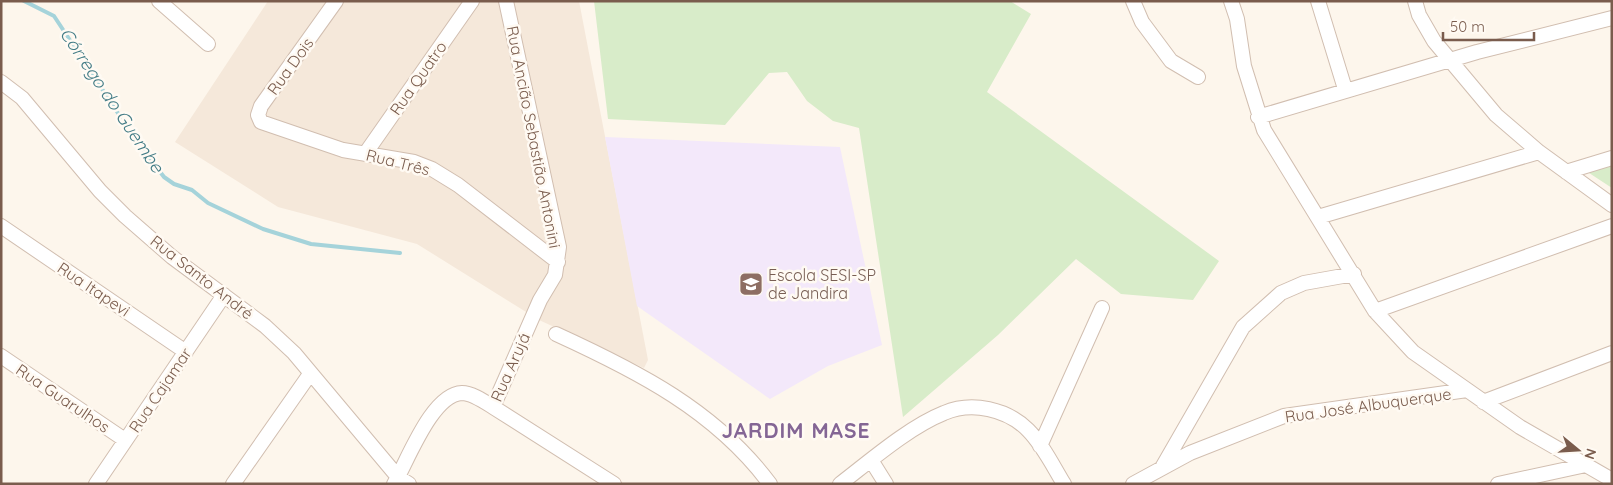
<svg xmlns="http://www.w3.org/2000/svg" width="1613" height="485" font-family="Quicksand,sans-serif">
	<rect width="100%" height="100%" fill="#fdf6ec"/>
	<path fill="#f5e8da" d="M268,1H579L648,360L644,368L539,320L417,244L278,207L175,142Z"/>
	<path fill="#f3e8fa" d="M605,137L840,147L882,345L828,366L770,399L637,306Z"/>
	<path fill="#d8ecc9" d="M594,1H1010L1031,14L987,92L1219,261L1193,300L1121,294L1076,259L998,335L903,417L859,128L833,121L807,101L787,72L769,73L725,125L608,119Z
		M1612,159V188L1583,169Z"/>
	<g fill="none" stroke-linecap="round" stroke-linejoin="round">
		<path stroke="#a5d3da" stroke-width="4" d="M24,1L54,16L135,139L164,177L174,184L192,190L208,203L263,229L311,244L400,253"/>
		<g stroke="#d1beb0" stroke-width="16">
			<path id="minor" d="M159,1L208,44
				M336,1L261,106L258,115L261,122L343,150L414,162L432,169L458,185L558,262
				M1133,1L1142,22L1171,61L1198,77
				M1231,1L1237,19L1244,66L1264,130L1375,311L1413,352L1520,427L1612,480
				M1318,1L1345,89
				M1415,1L1419,15L1434,41L1496,115L1539,152L1612,205
				M1,82L22,98L100,191L125,216L172,257L265,326L294,353L398,477L409,484
				M1258,117L1477,52L1612,18
				M365,154L472,1
				M1566,172L1612,158
				M1318,217L1539,152
				M1,226L186,352
				M1375,311L1612,226
				M556,334C637,371 716,411 770,484
				M1,356L125,440
				M1483,402L1612,353
				M493,407L614,484
				M1040,446L1102,308
				M871,460L886,484
				M1163,466L1243,327L1281,293L1304,283L1354,274
				M96,484L224,295
				M233,484L310,374
				M394,484C408,460 432,394 462,393C472,393 485,402 493,407L540,300L555,275L559,247L506,1
				M840,484C870,461 909,427 944,413C972,401 1007,409 1028,430C1043,445 1053,466 1064,484
				M1133,484L1190,453L1284,416L1467,390
				M1498,484L1586,465"/>
		</g>
		<use href="#minor" stroke="#fff" stroke-width="14"/>
	</g>
	<defs>
		<g id="school-square" transform="scale(1.25)"><rect x="-9" y="-9" width="18" height="18" rx="4" fill="#8d6e63" stroke="#fffaf3"/><path d="M0-5L7-2L0 1L-7-2ZM-4 1L0 2.5L4 1V4Q0 6-4 4Z" fill="#fff"/></g>
	</defs>
	<g fill-rule="evenodd">
		<use href="#school-square" x="751" y="284"/>
	</g>
	<g text-anchor="middle" dominant-baseline="central" stroke-width="5" stroke-linejoin="round" paint-order="stroke">
		<g font-size="16" fill="#7a5c4d" stroke="#fffaf3">
			<text transform="translate(290 66) rotate(-54)">Rua Dois</text>
			<text transform="translate(418 78) rotate(-55)">Rua Quatro</text>
			<text transform="translate(534 137) rotate(79)">Rua Ancião Sebastião Antonini</text>
			<text transform="translate(398 162) rotate(14)">Rua Três</text>
			<text transform="translate(202 277) rotate(38)">Rua Santo André</text>
			<text transform="translate(94 289) rotate(34)">Rua Itapevi</text>
			<text transform="translate(510 367) rotate(-66)">Rua Arujá</text>
			<text transform="translate(160 390) rotate(-56)">Rua Cajamar</text>
			<text transform="translate(63 398) rotate(34)">Rua Guarulhos</text>
			<text transform="translate(1368 405) rotate(-8)">Rua José Albuquerque</text>
		</g>
		<g font-size="16" fill="#785e54" stroke="#fffaf3" text-anchor="start">
			<text x="768" y="275">Escola SESI-SP<tspan x="768" dy="18">de Jandira</tspan></text>
		</g>
		<g font-size="18" font-style="italic" fill="#437c86" stroke="#fffaf3">
			<text transform="translate(112 100) rotate(56)">Córrego do Guembe</text>
		</g>
		<g font-size="21" font-weight="bold" letter-spacing="1" fill="#846695" stroke="#fffaf3">
			<text x="796" y="430">JARDIM MASE</text>
		</g>
	</g>
	<rect width="1613" height="485" fill="none" stroke="#7a5c4d" stroke-width="5"/>
	<g transform="translate(1578 450) rotate(108)" stroke="#fffaf3" stroke-width="4" paint-order="stroke">
	<path d="M0-4L9 19L0 12L-9 19Z" fill="#7a5c4d"/>
	<text y="-8" font-size="14" font-weight="bold" text-anchor="middle" fill="#7a5c4d">N</text>
	</g>
	<path d="M1443 32v8h91v-8" fill="none" stroke="#7a5c4d" stroke-width="2.5"/>
	<text x="1450" y="32" font-size="15" fill="#7a5c4d" stroke="#fffaf3" stroke-width="4" paint-order="stroke">50 m</text>
</svg>
